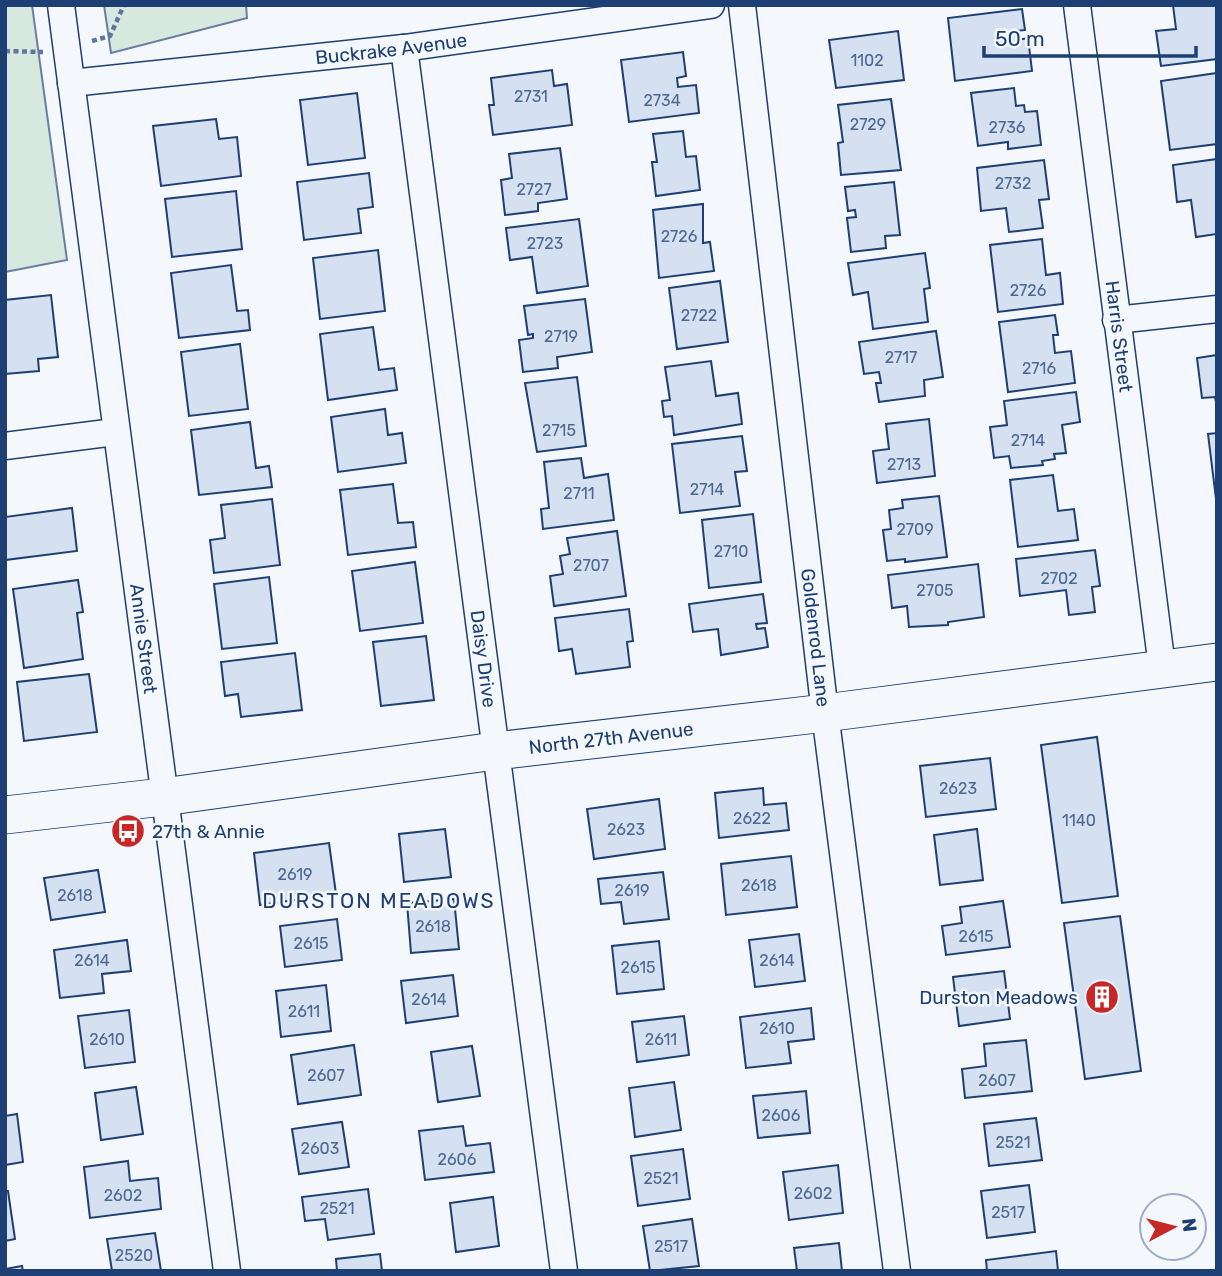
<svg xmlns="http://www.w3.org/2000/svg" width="1222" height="1276" font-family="Rubik,sans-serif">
	<rect width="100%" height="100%" fill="#f4f7fb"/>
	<path fill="#d7e8df" stroke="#687fa3" stroke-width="2" d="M5,5H32L67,260L5,272Z
		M104,5H246L247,18L111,53Z"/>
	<path fill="#d5e0f0" stroke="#1d3f73" stroke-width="2" d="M1173,5H1217V59L1161,66L1156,31L1176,29Z
		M1022,9L1025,30L1017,31L1018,40L1028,38L1032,71L955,81L948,18Z
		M898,31L904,80L836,88L829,40Z
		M683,52L686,76L677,78L678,87L696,85L699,113L629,122L621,60Z
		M552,70L554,86L567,84L572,125L493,135L489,105H494L491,78Z
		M1217,73V144L1170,150L1161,81Z
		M1014,88L1016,106L1024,105L1025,112L1037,111L1041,145L1008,149V142L978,146L971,93Z
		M357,93L365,158L308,165L300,100Z
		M891,99L901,170L841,175L838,143L843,142L838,105Z
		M216,119L219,139L237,137L241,176L161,186L153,126Z
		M683,131L686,157L696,156L700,190L656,196L652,162H657L653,134Z
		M560,148L567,199L538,203V211L505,215L501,180L512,178L509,154Z
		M1217,159V234L1196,237L1191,200L1177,202L1173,165Z
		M1044,160L1049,199L1039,200L1043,228L1009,232L1006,208L981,211L977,168Z
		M369,173L373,207L358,209L361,233L304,240L297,182Z
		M894,182L900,235L885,236L886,248L851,252L847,218L856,217L855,210L848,211L845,187Z
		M236,191L242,249L172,257L165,199Z
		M703,204V243L710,242L714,271L659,278L653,210Z
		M579,219L588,286L537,293L532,257L510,260L506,228Z
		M1042,239L1046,275L1060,273L1063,304L998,312L990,245Z
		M378,250L385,311L320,319L313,258Z
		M925,253L930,288L924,289L928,322L873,329L868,292L853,295L848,263Z
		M231,265L237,311L248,310L250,330L179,338L171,273Z
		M720,281L728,342L677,349L669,288Z
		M51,295L58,357L38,359L39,371L5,374V300Z
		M585,299L592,352L557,357L558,368L523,372L519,340L533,338V334L528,335L524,306Z
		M1055,315L1058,335H1053L1055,353L1071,351L1075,383L1008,392L999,322Z
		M373,327L379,370L394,368L397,390L328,400L320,334Z
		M936,331L943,377L924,380L925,396L879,402L876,383H881L879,372L864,374L859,342Z
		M240,344L248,409L189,416L181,352Z
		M1217,355V407L1215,397L1202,398L1197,358Z
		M711,361L716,396L738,393L742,424L674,435L672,416L664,417L662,401L670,400L665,367Z
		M577,377L586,446L537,452L525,383Z
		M1076,392L1080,422L1062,425L1066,453L1054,454L1055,459L1042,461L1043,465L1011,468L1009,456L994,458L990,427L1007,425L1004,401Z
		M385,409L388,435L402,433L406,463L338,472L331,417Z
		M929,419L935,476L877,483L873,451L889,449L886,424Z
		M250,422L256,468L269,466L272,487L199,495L191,430Z
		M1217,433V507L1208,434Z
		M742,436L747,471L735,472L740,506L680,513L672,444Z
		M581,458L584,478L608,474L614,520L543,529L541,509L549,508L544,462Z
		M1053,475L1058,511L1074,509L1078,540L1018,547L1010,480Z
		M393,484L398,523L413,522L416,547L348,555L340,490Z
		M939,496L947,557L905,562V559L887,561L883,530L891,529L889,510L903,508L902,500Z
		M272,499L280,565L214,573L210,540L225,538L221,505Z
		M72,508L77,551L5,560V517Z
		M753,514L761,582L709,588L702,520Z
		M617,531L626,596L554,606L550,576L563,574L560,556L570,554L567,538Z
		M1095,550L1100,586L1092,587L1095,612L1069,615L1066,590L1020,596L1016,559Z
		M415,562L423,623L360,631L352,571Z
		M978,564L984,617L948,622V625L909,627L907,606L892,608L888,575Z
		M269,577L277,643L222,649L214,584Z
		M78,580L83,612L77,613L83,659L24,668L13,589Z
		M763,594L767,623L756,624L757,629L765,628L768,647L721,655L718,629L693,632L689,604Z
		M629,609L633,641L627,642L630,667L576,674L572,649L559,651L555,618Z
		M426,636L434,700L381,706L373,642Z
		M295,653L302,710L241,717L238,694L225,696L221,662Z
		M89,674L97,732L24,741L17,682Z
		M1097,737L1118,896L1062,903L1041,745Z
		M990,758L996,809L926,817L920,766Z
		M763,788L764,805L786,803L789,830L719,838L715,793Z
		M659,799L665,849L594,859L587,809Z
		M445,829L451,877L404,882L399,834Z
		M977,829L983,880L940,885L934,835Z
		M329,843L336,894L260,905L254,853Z
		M791,856L797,907L726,915L721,864Z
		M98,870L105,912L51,920L44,878Z
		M663,872L669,919L624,924L621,902L601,904L598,879Z
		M454,899L459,949L411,953L407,903Z
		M1003,901L1010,947L946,955L942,926L962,923L960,907Z
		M1120,916L1141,1071L1085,1079L1064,923Z
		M337,919L342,960L285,967L280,926Z
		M799,934L805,981L755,987L749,940Z
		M127,940L131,971L102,974L104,993L60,998L54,950Z
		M659,941L664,989L617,994L612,946Z
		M1004,971L1010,1019L959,1026L953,977Z
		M453,975L458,1016L406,1023L401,981Z
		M326,985L331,1031L281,1037L276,991Z
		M811,1008L814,1039L788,1042L791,1063L746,1068L740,1017Z
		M129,1010L135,1062L85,1068L78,1016Z
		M684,1016L689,1055L637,1062L632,1022Z
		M1026,1040L1032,1091L965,1098L962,1069L986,1066L984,1044Z
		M354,1045L361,1095L298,1104L291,1055Z
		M472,1046L480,1096L438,1102L431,1052Z
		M674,1082L681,1130L635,1137L629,1088Z
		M136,1087L143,1134L101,1140L95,1093Z
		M806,1091L810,1133L758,1138L753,1096Z
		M17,1114L23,1162L5,1165V1116Z
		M1036,1118L1042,1160L989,1166L984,1124Z
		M342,1122L349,1167L299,1174L292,1129Z
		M463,1126L466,1146L490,1143L494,1172L425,1180L419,1131Z
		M683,1149L690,1199L638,1206L631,1156Z
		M128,1161L130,1181L158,1178L161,1209L90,1218L84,1167Z
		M838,1165L843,1213L789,1220L783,1172Z
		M1029,1185L1035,1232L987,1238L981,1191Z
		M368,1189L374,1234L328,1240L325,1219L305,1221L302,1197Z
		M5,1191H8L15,1239L5,1241Z
		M493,1197L499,1246L456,1252L450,1203Z
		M692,1219L699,1266L650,1271L643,1226Z
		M155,1233L161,1271H112L107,1239Z
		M839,1243L842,1271H797L794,1248Z
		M1056,1251L1058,1271H987L986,1260Z
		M380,1254L382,1271H337L336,1259Z
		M22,1266L23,1271H5V1269Z"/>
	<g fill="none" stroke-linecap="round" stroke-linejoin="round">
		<g stroke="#1d3f73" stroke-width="29">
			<g id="street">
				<path id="s1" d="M61,5L227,1271"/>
				<path id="s2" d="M742,5L825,713L897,1271"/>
				<path id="s3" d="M1077,5L1162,667"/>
				<path id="s4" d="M404,48L564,1271"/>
				<path id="s5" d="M71,83L404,48L711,5"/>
				<path d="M1116,320L1217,309"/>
				<path d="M5,446L115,432"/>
			</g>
		</g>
		<g stroke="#1d3f73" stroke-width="39">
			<g id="secondary">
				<path id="s6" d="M5,815L163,797L495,751L825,713L1217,662"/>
			</g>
		</g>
		<path stroke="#5e769c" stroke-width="4.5" stroke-dasharray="5 3.5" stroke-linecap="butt" d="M92,41L110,36L124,5
			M5,51L43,52"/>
		<use href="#street" stroke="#f4f7fb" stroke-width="26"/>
		<use href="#secondary" stroke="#f4f7fb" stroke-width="37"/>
	</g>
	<defs>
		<g id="bus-disc" transform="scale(1.75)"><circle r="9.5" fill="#c62828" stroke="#f4f7fb"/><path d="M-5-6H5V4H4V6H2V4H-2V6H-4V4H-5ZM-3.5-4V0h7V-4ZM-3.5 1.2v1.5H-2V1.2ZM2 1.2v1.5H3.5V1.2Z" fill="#fff"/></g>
		<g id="building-disc" transform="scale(1.75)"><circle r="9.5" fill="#c62828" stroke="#f4f7fb"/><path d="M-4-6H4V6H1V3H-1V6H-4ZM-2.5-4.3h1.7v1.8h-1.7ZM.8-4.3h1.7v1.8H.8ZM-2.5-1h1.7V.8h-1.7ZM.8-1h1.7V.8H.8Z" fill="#fff"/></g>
	</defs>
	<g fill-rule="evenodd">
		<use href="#bus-disc" x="128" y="831"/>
		<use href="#building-disc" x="1102" y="997"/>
	</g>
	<g text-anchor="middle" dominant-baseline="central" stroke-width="5" stroke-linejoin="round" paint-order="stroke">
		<g font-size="16" fill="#4b6792">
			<text x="867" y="60">1102</text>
			<text x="531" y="96">2731</text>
			<text x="662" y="100">2734</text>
			<text x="868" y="124">2729</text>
			<text x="1007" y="127">2736</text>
			<text x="1013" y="183">2732</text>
			<text x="534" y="189">2727</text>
			<text x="679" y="236">2726</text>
			<text x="545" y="243">2723</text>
			<text x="1028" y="290">2726</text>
			<text x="699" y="315">2722</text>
			<text x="561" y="336">2719</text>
			<text x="901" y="357">2717</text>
			<text x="1039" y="368">2716</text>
			<text x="559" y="430">2715</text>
			<text x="1028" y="440">2714</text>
			<text x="904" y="464">2713</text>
			<text x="707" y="489">2714</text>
			<text x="579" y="493">2711</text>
			<text x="915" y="529">2709</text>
			<text x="731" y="551">2710</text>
			<text x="591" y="565">2707</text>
			<text x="1059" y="578">2702</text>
			<text x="935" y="590">2705</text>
			<text x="958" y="788">2623</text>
			<text x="752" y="818">2622</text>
			<text x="1079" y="820">1140</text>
			<text x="626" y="829">2623</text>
			<text x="295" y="874">2619</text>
			<text x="759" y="885">2618</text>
			<text x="632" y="890">2619</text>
			<text x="75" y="895">2618</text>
			<text x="433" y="926">2618</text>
			<text x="976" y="936">2615</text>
			<text x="311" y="943">2615</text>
			<text x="92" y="960">2614</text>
			<text x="777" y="960">2614</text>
			<text x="638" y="967">2615</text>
			<text x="429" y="999">2614</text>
			<text x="304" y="1011">2611</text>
			<text x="777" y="1028">2610</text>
			<text x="107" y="1039">2610</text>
			<text x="661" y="1039">2611</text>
			<text x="326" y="1075">2607</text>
			<text x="997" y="1080">2607</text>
			<text x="781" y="1115">2606</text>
			<text x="1013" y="1142">2521</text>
			<text x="320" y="1148">2603</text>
			<text x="457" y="1159">2606</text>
			<text x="661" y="1178">2521</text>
			<text x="813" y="1193">2602</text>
			<text x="123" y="1195">2602</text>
			<text x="337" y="1208">2521</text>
			<text x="1008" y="1212">2517</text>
			<text x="671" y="1246">2517</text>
			<text x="134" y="1255">2520</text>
		</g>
		<g font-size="19" fill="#1d3f73" stroke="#f4f7fb">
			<text stroke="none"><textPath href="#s5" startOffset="322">Buckrake Avenue</textPath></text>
			<text stroke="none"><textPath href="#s3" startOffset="334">Harris Street</textPath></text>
			<text stroke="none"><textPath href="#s1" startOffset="639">Annie Street</textPath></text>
			<text stroke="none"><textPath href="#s2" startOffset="637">Goldenrod Lane</textPath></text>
			<text stroke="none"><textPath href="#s4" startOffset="616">Daisy Drive</textPath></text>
			<text stroke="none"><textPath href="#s6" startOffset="611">North 27th Avenue</textPath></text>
		</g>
		<g font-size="19" fill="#1d3f73" stroke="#f4f7fb" text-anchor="start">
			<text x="152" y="831">27th &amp; Annie</text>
			<text x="1078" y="997" text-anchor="end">Durston Meadows</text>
		</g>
		<g font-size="21" letter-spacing="2" fill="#1d3f73" stroke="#f4f7fb">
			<text x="379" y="900">DURSTON MEADOWS</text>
		</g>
	</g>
	<rect width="1222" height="1276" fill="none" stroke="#1d3f73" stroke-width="14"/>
	<g transform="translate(1173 1227) rotate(83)"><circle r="33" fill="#f4f7fb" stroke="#9eadc5" stroke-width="2"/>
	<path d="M0-5L12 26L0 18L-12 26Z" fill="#c62828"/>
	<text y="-10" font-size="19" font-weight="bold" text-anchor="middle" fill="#1d3f73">N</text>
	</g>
	<path d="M984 46v10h212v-10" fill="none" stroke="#1d3f73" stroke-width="3.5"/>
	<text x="995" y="46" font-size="21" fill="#1d3f73" stroke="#f4f7fb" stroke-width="5" paint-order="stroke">50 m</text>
</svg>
